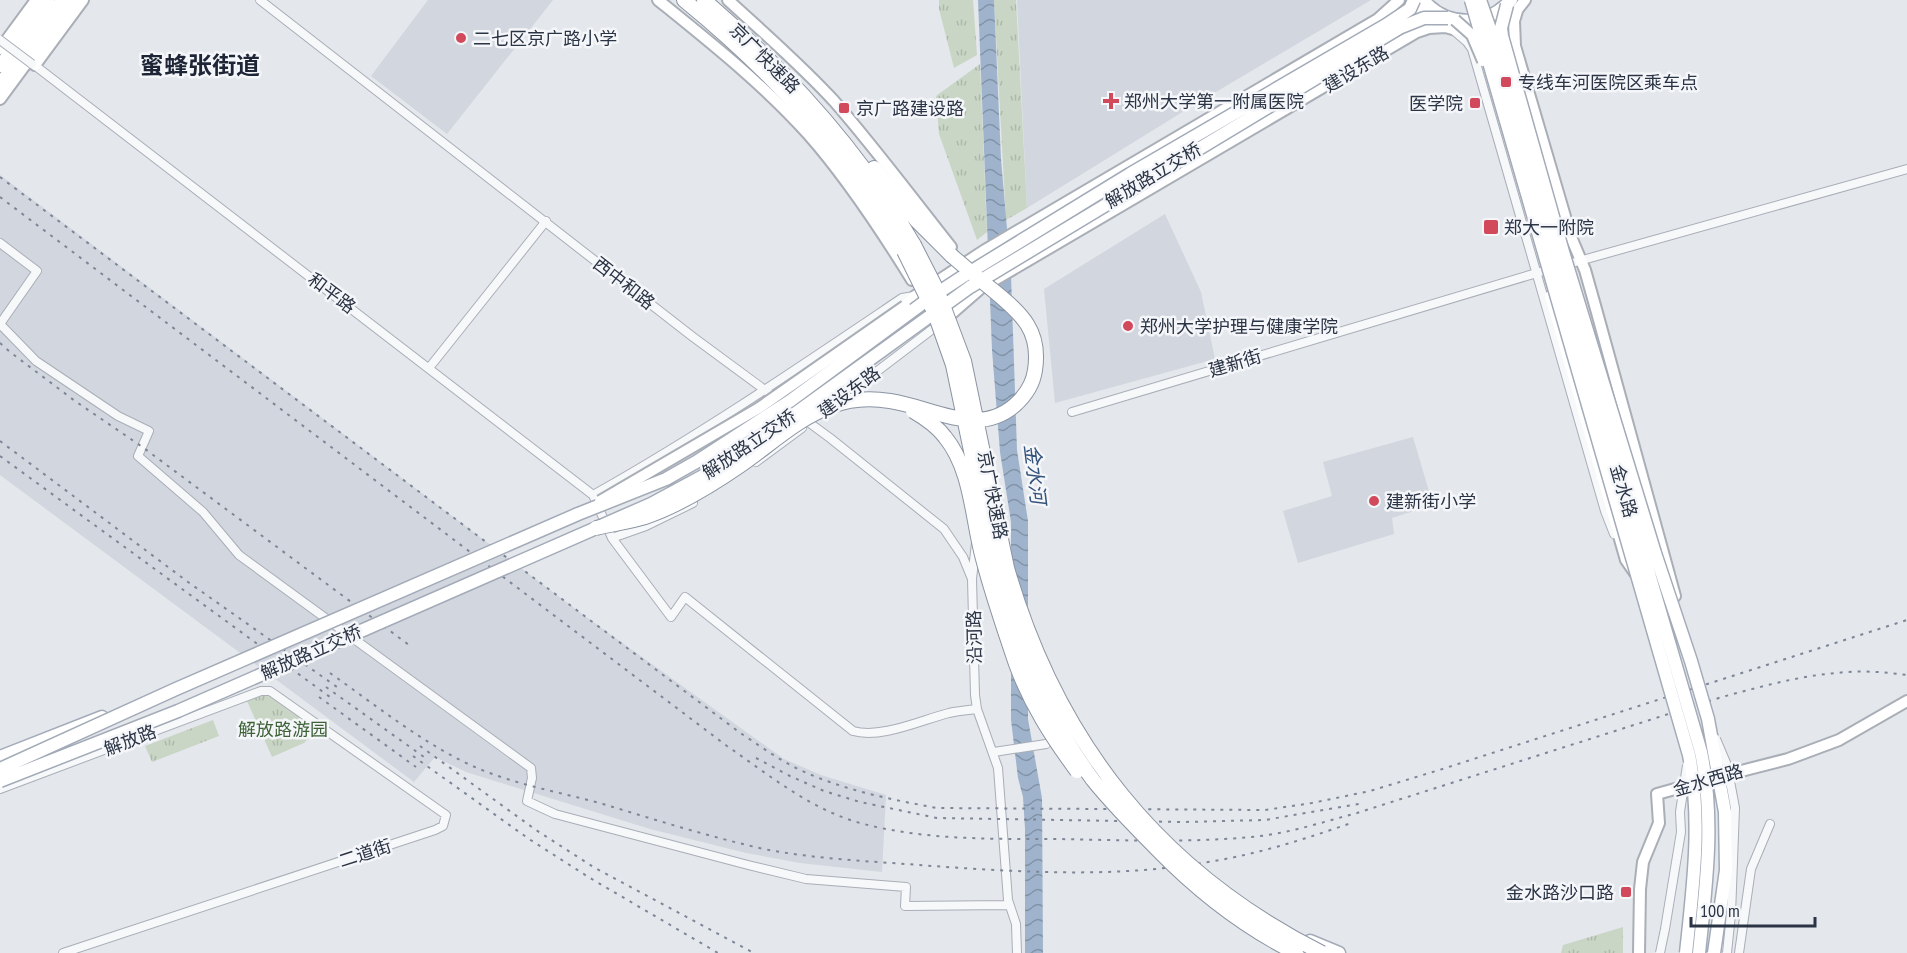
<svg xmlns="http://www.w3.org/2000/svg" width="1907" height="953" font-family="'PT Sans Narrow','Noto Sans SC',sans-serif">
	<defs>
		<pattern id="park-tufts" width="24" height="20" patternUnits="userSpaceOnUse" patternTransform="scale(1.5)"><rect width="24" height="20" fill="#c9d6c5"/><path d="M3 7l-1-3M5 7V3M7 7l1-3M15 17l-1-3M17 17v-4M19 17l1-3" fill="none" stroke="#adb8ab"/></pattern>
		<pattern id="water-waves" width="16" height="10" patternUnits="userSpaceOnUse" patternTransform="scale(1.5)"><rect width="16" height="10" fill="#9fb4cc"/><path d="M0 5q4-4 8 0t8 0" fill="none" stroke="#8293a7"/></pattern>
	</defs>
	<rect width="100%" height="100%" fill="#e4e7ec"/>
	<path fill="#d2d6de" d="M428,0H553L447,134L371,76Z
		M1017,0H1371L1189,108L1027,208Z
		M0,175L578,611L784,759L821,775L886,795L882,872L800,863L746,853L650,829L466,772L435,757L414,782L0,475Z
		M1165,214L1201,292L1215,359L1055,403L1044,289Z
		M1413,437L1433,505L1392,518L1394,534L1298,563L1283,511L1332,496L1323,462Z"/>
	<path fill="url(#park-tufts)" d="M939,0H973L977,55L954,68L939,9Z
		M994,0H1016L1027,208L1006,220Z
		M980,64L987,232L977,240L939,134L936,96Z
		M268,694L274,697L318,729L304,743L272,757L247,701Z
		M213,720L219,736L152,762L145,746Z
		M1623,927V953H1561L1563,945Z"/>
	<path fill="url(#water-waves)" d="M978,0H994L1001,159L1011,275L1017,450L1028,521V719L1042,798L1043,953H1025V829L1023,797L1018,778L1011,720V522L1000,452L992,350Z"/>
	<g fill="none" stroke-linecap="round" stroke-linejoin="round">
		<g stroke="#a9aeb7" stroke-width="10">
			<path id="street" d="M260,0L693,337L830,438L944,529L963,557L972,579
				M1453,30L1467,42L1472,49L1605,511L1614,534
				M33,64L593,495L612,538L671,617L685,597L853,731C881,739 921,720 949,713C958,711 968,710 977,709
				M0,243L37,271L0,324L36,361L118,416L149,431L138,456L203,512L239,555L531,768L532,778L527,801L555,814L748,865L806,879L906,887L905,906L1009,905
				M1565,265L1907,169
				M429,368L546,221
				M838,401L934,328
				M1072,412L1550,269
				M756,462L802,428
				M593,495C700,435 801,366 902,298L914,296
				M612,538L646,526L693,503
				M976,543L972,579L975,695L977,709L998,768L1008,900L1016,924L1017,953
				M994,752L1046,744
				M0,789L261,691H270L446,815L443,826L435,830L63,953
				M1739,953L1751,869L1770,824"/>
		</g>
		<g stroke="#a9aeb7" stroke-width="14">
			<path id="secondary" d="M658,0C710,42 763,84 808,134C847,178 881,230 912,280
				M728,0C764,33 801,65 834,101C875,148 912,198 951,247
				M1412,0C1426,21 1448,32 1473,31
				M1517,11L1514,21L1515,46L1571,237L1585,270L1596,309L1675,596
				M1514,14L1525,0
				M0,49L36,0
				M35,65L83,0
				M0,99L73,0
				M1550,296L1626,560L1635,573
				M905,306L915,296L985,250L1378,19L1399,0
				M942,322L981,288L1417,32L1429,28L1445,27
				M1710,779L1788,759L1839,740L1907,701
				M1639,953L1640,889L1643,862L1659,823L1657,794L1693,784"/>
		</g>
		<g stroke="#a3abb8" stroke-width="15">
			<path id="primary" d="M1423,0C1447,28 1487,27 1511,0
				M0,66L48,0
				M0,84L62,0
				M0,757L102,717
				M1310,941L1339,953"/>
		</g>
		<g stroke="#8b94a3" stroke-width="16">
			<path id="highway" d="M684,0C770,70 848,154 904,251
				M704,0C786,70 860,151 914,245
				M874,168L917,221L952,256"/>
		</g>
		<use href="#street" stroke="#f7f8fa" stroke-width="8"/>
		<use href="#secondary" stroke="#fff" stroke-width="10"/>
		<use href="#primary" stroke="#fff" stroke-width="12"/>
		<use href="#highway" stroke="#fff" stroke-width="14"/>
		<path stroke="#7d8696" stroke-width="2" stroke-dasharray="3 6" stroke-linecap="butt" d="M0,177L739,732C757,744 775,757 794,767C838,789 888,799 937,808L1265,810L1312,803L1370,791L1436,771L1907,620
			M0,197L727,746C769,775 810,809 860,823C923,840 990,839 1055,839C1120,840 1186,843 1251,837C1287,834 1323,822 1357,813L1722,697C1760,687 1798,676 1837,673C1860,670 1884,672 1907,675
			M0,343L10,352L75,401L141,446L409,645
			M0,441L188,582L337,687
			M0,456L330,697
			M330,673C374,704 416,738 464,762C509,784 556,791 603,804C656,820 710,837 764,849C815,859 867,861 919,865C1016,872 1117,879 1214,861C1262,853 1308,838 1354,822
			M326,687L424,757
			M319,697L416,767
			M420,746L536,830L595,868L754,953
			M413,756L529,839L590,878L718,953
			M756,758L790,776L824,791L860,802L937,818L1183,822L1265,820L1364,803"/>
		<g stroke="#a9aeb7" stroke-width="10" stroke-linecap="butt">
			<path id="street-bridge" d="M0,40L32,64
				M1716,739L1727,765L1735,808L1731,914L1727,953
				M1660,953L1665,929L1681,832L1680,812L1687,765"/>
		</g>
		<g stroke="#a9aeb7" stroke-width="14" stroke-linecap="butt">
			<path id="secondary-bridge" d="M1455,20L1472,35L1483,61
				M600,501L759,408L905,306"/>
		</g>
		<g stroke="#a3abb8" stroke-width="15" stroke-linecap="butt">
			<path id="primary-bridge" d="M1471,0L1689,755C1702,821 1693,887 1686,953
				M1480,0L1492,35L1701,752C1715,820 1706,885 1699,953
				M1507,5L1501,28L1502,36L1563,252L1655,553L1691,661L1708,719L1725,812L1726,870L1714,953
				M0,769L176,689L578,514L666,479L696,462L790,401L927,300L962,277L1130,174L1386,25L1410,9L1414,0
				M0,781L178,711L651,504L714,470L739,454L970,287L1399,28L1424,18H1448"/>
		</g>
		<g stroke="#8b94a3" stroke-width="16" stroke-linecap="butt">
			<path id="highway-bridge" d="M914,245L938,292L964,361L1007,568C1057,742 1159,871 1322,953
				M904,251L935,314L953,365L996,570C1017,644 1047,718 1093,780C1113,805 1136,828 1158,850C1198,891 1244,927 1296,953
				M913,411C925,418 937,426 945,437C972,470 972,519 983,559C992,594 1004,629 1016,664C1030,703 1052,737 1077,771
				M596,528C612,524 629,522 645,517C678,506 712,485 741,465C770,445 798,418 832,406C850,399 871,398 890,401C932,407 977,438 1015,405C1026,395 1033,385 1035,370C1041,331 1022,314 994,291C980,280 966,268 952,256"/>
		</g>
		<use href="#street-bridge" stroke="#f7f8fa" stroke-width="8"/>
		<use href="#secondary-bridge" stroke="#fff" stroke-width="10"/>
		<use href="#primary-bridge" stroke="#fff" stroke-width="12"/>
		<use href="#highway-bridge" stroke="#fff" stroke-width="14"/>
	</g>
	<g fill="#d1495b" stroke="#f4f6f9" stroke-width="2">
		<circle cx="461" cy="38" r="6"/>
		<rect x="1500" y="76" width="12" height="12" rx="3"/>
		<path d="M1108 92h6v6h6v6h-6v6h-6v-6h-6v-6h6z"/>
		<rect x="1469" y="97" width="12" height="12" rx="3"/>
		<rect x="838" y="102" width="12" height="12" rx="3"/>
		<rect x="1483" y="219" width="16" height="16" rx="3"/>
		<circle cx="1128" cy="326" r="6"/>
		<circle cx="1374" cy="501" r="6"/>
		<rect x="1620" y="886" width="12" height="12" rx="3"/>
	</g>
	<g text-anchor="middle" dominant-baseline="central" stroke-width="5" stroke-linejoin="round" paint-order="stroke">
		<g font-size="18" fill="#2b3445" stroke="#f4f6f9" text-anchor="start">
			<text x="473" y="38">二七区京广路小学</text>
			<text x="1518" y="82">专线车河医院区乘车点</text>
			<text x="1124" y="101">郑州大学第一附属医院</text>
			<text x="1463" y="103" text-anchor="end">医学院</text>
			<text x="856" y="108">京广路建设路</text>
			<text x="1504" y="227">郑大一附院</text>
			<text x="1140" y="326">郑州大学护理与健康学院</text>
			<text x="1386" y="501">建新街小学</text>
			<text x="1614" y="892" text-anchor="end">金水路沙口路</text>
		</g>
		<g font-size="18" fill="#2b3445" stroke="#f4f6f9">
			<text transform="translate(765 58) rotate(45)">京广快速路</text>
			<text transform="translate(1356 69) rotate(-31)">建设东路</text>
			<text transform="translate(1153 175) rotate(-31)">解放路立交桥</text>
			<text transform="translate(624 283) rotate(38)">西中和路</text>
			<text transform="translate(332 293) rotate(37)">和平路</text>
			<text transform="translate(1235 363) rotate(-17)">建新街</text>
			<text transform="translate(849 392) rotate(-37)">建设东路</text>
			<text transform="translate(749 444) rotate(-34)">解放路立交桥</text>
			<text transform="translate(1624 491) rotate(74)">金水路</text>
			<text transform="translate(993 495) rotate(79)">京广快速路</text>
			<text transform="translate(974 637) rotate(-91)">沿河路</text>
			<text transform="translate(311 652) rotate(-24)">解放路立交桥</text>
			<text transform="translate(130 740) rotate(-21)">解放路</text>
			<text transform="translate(1708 780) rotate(-16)">金水西路</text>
			<text transform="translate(365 853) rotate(-18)">二道街</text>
		</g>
		<g font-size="18" fill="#3f6138" stroke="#f4f6f9">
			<text x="283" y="729">解放路游园</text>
		</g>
		<g font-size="20" font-style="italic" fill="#34527a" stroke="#f4f6f9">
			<text transform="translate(1035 474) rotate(83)">金水河</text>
		</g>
		<g font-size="24" font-weight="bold" fill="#1d2536" stroke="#f4f6f9">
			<text x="200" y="65">蜜蜂张街道</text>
		</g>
	</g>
	<path d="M1691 917v9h124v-9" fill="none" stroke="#2b3445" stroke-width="3"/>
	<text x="1700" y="917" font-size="18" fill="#2b3445" stroke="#f4f6f9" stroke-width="4.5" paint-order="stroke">100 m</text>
</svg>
